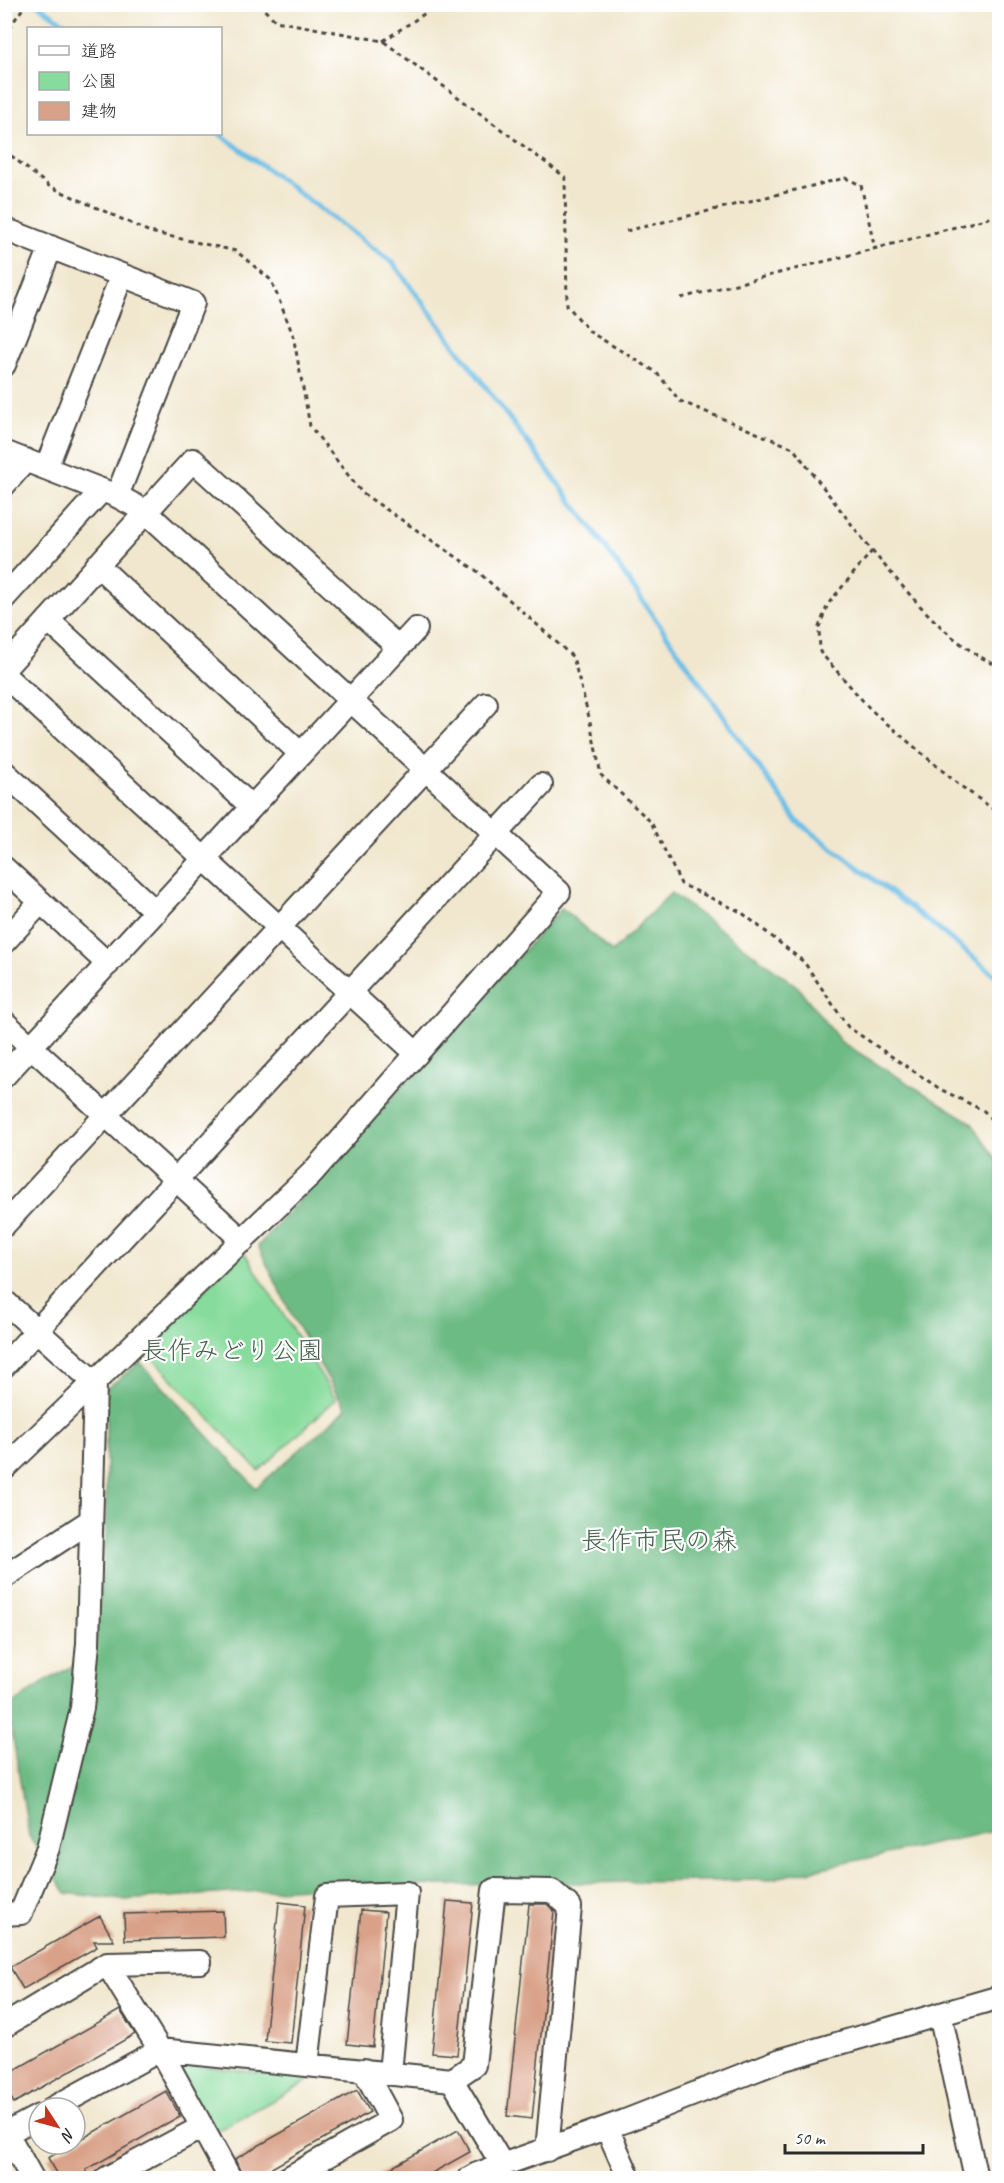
<svg xmlns="http://www.w3.org/2000/svg" width="1004" height="2183" font-family="Caveat,'Klee One',sans-serif">
	<rect width="100%" height="100%" fill="#fff"/>
	<filter id="ink" filterUnits="userSpaceOnUse"><feTurbulence type="fractalNoise" baseFrequency=".0167" numOctaves="2"/><feDisplacementMap in="SourceGraphic" scale="12" xChannelSelector="R" yChannelSelector="G"/><feConvolveMatrix kernelMatrix="1 2 1 2 8 2 1 2 1" color-interpolation-filters="sRGB"/></filter>
	<filter id="wash" filterUnits="userSpaceOnUse"><feTurbulence type="fractalNoise" baseFrequency=".008" numOctaves="4" result="noise"/><feDisplacementMap in="SourceGraphic" scale="24" xChannelSelector="R" yChannelSelector="G"/><feGaussianBlur stdDeviation="1.35" result="paint"/><feColorMatrix in="noise" values="0 0 0 0 0 0 0 0 0 0 0 0 0 0 0 0 0 1.4 0 .05"/><feComposite in="paint" operator="in"/></filter>
	<g filter="url(#wash)">
		<rect width="100%" height="100%" fill="#f1e7ce"/>
		<path fill="#87db9c" stroke="#598364" stroke-width="1.5" d="M244,1252L336,1399L259,1471L143,1348Z
			M183,2064L312,2079L211,2134L177,2070Z"/>
		<path fill="#6dbb84" stroke="#4c7358" stroke-width="1.5" d="M671,893L798,987L841,1042L971,1122L999,1163V1830L766,1880L321,1887L123,1900L66,1893L29,1836L8,1708L46,1681L93,1655L106,1539V1389L140,1362L256,1488L346,1409L296,1324L258,1246L562,908L612,952Z"/>
		<g fill="none" stroke-linecap="round" stroke-linejoin="round">
			<path stroke="#6bbee7" stroke-width="5" d="M37,4L71,28
				M220,134L393,263L593,530L797,821L932,924L1000,979"/>
		</g>
		<g id="blocks">
			<path fill="#d9a188" d="M447,1901L473,1903L457,2055L432,2053Z
				M279,1902L305,1905L291,2043L265,2041Z
				M529,1904H547L554,1911L532,2119L507,2116Z
				M361,1910L386,1912L373,2047L347,2044Z
				M223,1911L224,1937L125,1940L124,1914Z
				M100,1916L114,1941H94L97,1947L23,1989L10,1967Z
				M120,2010L135,2034L14,2103L4,2087V2076Z
				M357,2090L370,2112L270,2169L272,2172L262,2178H243L235,2159Z
				M166,2091L180,2116L86,2170L90,2178H60L48,2158Z
				M458,2130L470,2152L423,2178H373Z"/>
		</g>
	</g>
	<g filter="url(#ink)">
		<use href="#blocks" fill-opacity="0" stroke="#494743" stroke-width="1.5"/>
		<g fill="none" stroke-linecap="round" stroke-linejoin="round">
			<g stroke="#494743" stroke-width="26">
				<path id="minor" d="M4,229L193,303L117,496
					M4,365L51,247
					M4,452L117,496L145,511L559,892L312,1173L4,1469
					M46,468L122,275
					M4,485L26,460
					M97,565L301,754
					M4,598L102,490
					M48,620L252,807
					M4,669L193,460L399,648
					M4,675L417,1054
					M4,772L156,912
					M4,868L108,964
					M4,942L41,902
					M4,1022L243,1241
					M4,1076L416,629
					M4,1225L486,704
					M4,1301L95,1383L88,1643L82,1708L48,1848L21,1913L4,1914
					M4,1366L541,785
					M4,1577L90,1521
					M107,1964L160,2050L230,2178
					M940,2014L976,2178
					M4,2026L107,1964L200,1962
					M307,2065L327,1896L407,1893L390,2073
					M452,2080L474,2065L494,1890L552,1891L570,1907L547,2150
					M53,2108L160,2050L452,2080L503,2166
					M4,2128L32,2178
					M607,2128L629,2178
					M7,2133L39,2116
					M107,2178L202,2127
					M288,2178L391,2120L364,2070
					M470,2178L477,2174L625,2121L781,2060L1000,1997"/>
			</g>
			<path stroke="#494743" stroke-width="3" stroke-dasharray="4.5 4.5" stroke-linecap="butt" d="M258,4L276,21L383,41L565,177L567,305L590,332L656,372L680,401L793,448L872,551L828,604L819,627L820,652L871,710L958,784L1000,814
				M4,35L26,4
				M383,41L439,4
				M4,150L49,186L150,232L236,251L271,280L293,335L310,426L362,493L477,571L573,657L589,717L601,775L651,822L681,884L741,912L804,962L848,1027L940,1089L984,1111L1000,1129
				M626,231L845,178L861,185L875,249
				M681,298L881,247L1000,215
				M872,551C910,594 946,643 1000,667"/>
			<use href="#minor" stroke="#fff" stroke-width="22"/>
		</g>
	</g>
	<g text-anchor="middle" dominant-baseline="central" stroke-width="4.5" stroke-linejoin="round" paint-order="stroke">
		<g font-size="26" fill="#47604d" stroke="#fff">
			<text x="232" y="1350">長作みどり公園</text>
			<text x="659" y="1540">長作市民の森</text>
		</g>
	</g>
	<rect width="1004" height="2183" fill="none" stroke="#fff" stroke-width="24"/>
	<rect x="27" y="27" width="195" height="108" fill="#ffffff" stroke="#aaaaaa" stroke-width="1.5"/>
	<rect x="39" y="46" width="30" height="9" fill="#ffffff" stroke="#aaaaaa" stroke-width="1.5"/>
	<text x="81" y="57" font-size="18" fill="#2b2b2b">道路</text>
	<rect x="39" y="72" width="30" height="18" fill="#87db9c" stroke="#aaaaaa" stroke-width="1.5"/>
	<text x="81" y="87" font-size="18" fill="#2b2b2b">公園</text>
	<rect x="39" y="102" width="30" height="18" fill="#d9a188" stroke="#aaaaaa" stroke-width="1.5"/>
	<text x="81" y="117" font-size="18" fill="#2b2b2b">建物</text>
	<g transform="translate(57 2126) rotate(126)"><circle r="28" fill="#ffffff" stroke="#aaaaaa" stroke-width="1.5"/>
	<path d="M0-4.5L10 22L0 15L-10 22Z" fill="#c8321e"/>
	<text y="-9" font-size="16" font-weight="bold" text-anchor="middle" fill="#2b2b2b">N</text>
	</g>
	<path d="M785 2144v9h138v-9" fill="none" stroke="#2b2b2b" stroke-width="3"/>
	<text x="794" y="2144" font-size="18" fill="#2b2b2b" stroke="#ffffff" stroke-width="4.5" paint-order="stroke">50 m</text>
</svg>
